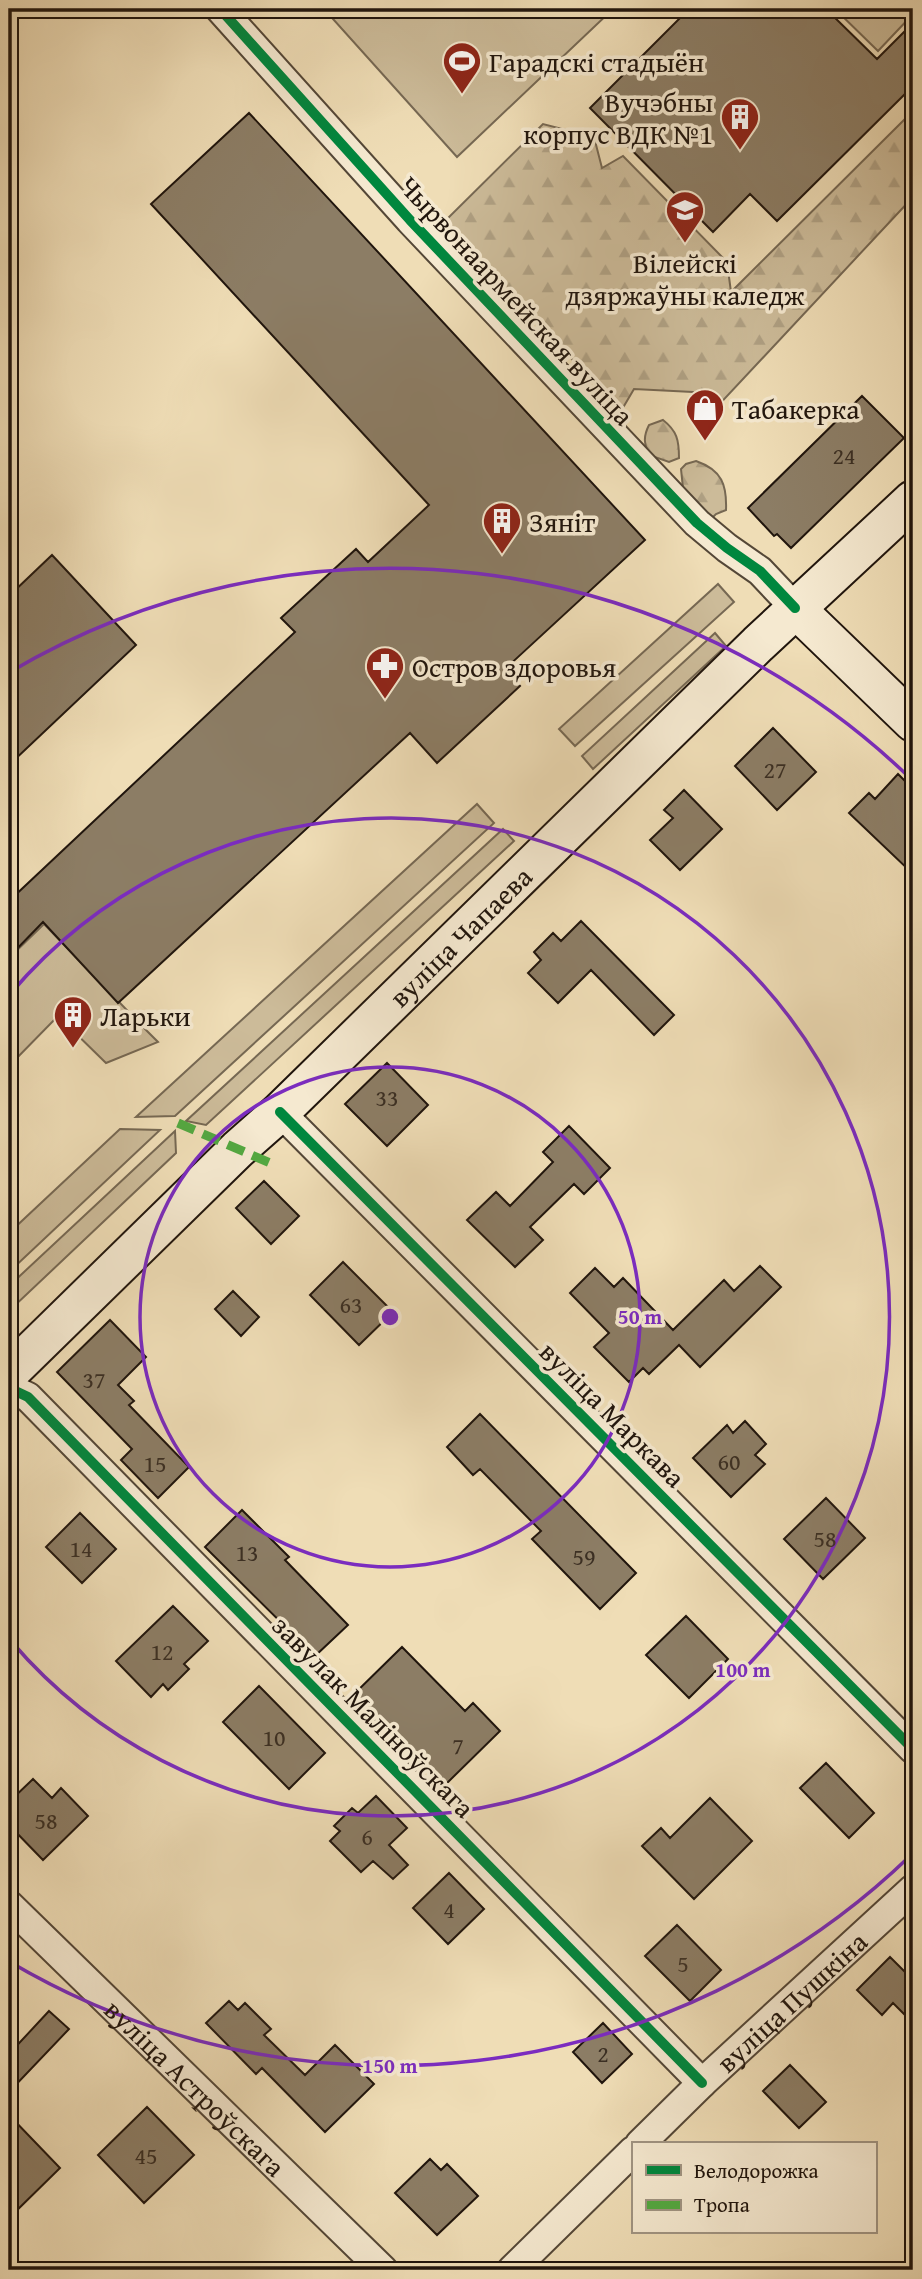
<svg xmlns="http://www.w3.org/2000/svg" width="922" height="2279" font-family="'Gentium Book Plus',serif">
	<defs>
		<pattern id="forest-firs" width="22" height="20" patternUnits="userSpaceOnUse" patternTransform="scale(1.75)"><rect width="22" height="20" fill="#cb9"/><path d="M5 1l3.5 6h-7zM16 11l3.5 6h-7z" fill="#afa083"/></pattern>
	</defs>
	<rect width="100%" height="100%" fill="#efddb6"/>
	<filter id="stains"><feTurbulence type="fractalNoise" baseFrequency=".00286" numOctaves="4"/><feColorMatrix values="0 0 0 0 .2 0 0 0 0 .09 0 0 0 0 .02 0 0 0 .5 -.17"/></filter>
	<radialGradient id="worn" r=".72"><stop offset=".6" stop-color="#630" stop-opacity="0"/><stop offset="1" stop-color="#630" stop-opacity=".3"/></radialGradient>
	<path fill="#cb9" stroke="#766853" stroke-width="2" d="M324,9H613L457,157Z
		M835,9H913V14L878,51Z
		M718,584L734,602L575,746L559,729Z
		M715,633L726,646L593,769L582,756Z
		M477,804L494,823L175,1116L136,1117Z
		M503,829L514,841L206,1125L186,1121Z
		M44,924L147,1031L158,1042L106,1063L58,1016L9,1066V958Z
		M120,1129L160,1130L9,1272V1233Z
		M175,1131L176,1153L9,1311V1286Z"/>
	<path fill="url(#forest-firs)" stroke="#766853" stroke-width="2" d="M913,111V197L715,409L693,392L634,389L621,411L443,223L543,124L594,137L602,168L623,156L727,262L731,292Z
		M663,420C677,431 679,440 679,458L669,462L649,455C644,443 643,437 649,425Z
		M696,461C722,470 727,485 726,510L716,514L711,519L683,488L681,469L686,464Z"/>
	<path fill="#8c7d65" stroke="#20150d" stroke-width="2" d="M689,9H826L877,59L913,23V86L777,221L750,194L713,232L590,108Z
		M249,113L645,540L505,669L520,686L437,763L410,733L118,1003L43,922L9,957V901L295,632L281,618L356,549L368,562L429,505L151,204Z
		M862,396L904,438L791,548L777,534L774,536L748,508Z
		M52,555L136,645L9,765V596Z
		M773,728L816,772L777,810L735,766Z
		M898,774L913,789V874L849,813L869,793L875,799Z
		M684,790L722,829L680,870L650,840L673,818L664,810Z
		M581,921L674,1015L654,1035L591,970L558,1003L528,973L541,960L534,952L553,933L561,941Z
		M387,1063L428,1105L387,1146L345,1104Z
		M569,1126L610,1168L584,1194L574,1184L530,1227L543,1240L515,1267L467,1220L496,1192L510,1206L553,1162L543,1152Z
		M264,1181L299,1216L271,1244L236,1208Z
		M343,1262L393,1312L359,1345L310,1295Z
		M760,1266L781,1287L700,1367L679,1345L649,1374L643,1368L629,1382L594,1347L609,1333L570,1293L595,1268L614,1287L623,1278L673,1330L724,1280L734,1291Z
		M233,1291L259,1317L241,1336L215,1309Z
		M110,1320L146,1357L118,1385L134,1401L129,1405L189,1467L158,1498L121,1460L132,1449L57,1372Z
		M480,1414L636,1573L600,1609L532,1539L541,1531L480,1469L473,1475L447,1447Z
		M745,1421L766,1444L755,1455L765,1464L731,1497L693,1458L727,1425L733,1433Z
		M826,1498L865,1538L823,1579L784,1539Z
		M242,1510L289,1557L285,1560L348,1625L315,1656L205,1547Z
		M80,1513L116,1549L82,1583L46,1547Z
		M173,1606L208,1641L184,1664L189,1669L168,1690L163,1684L151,1697L116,1661Z
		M686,1616L728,1659L689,1698L646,1655Z
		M402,1647L465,1711L473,1703L500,1731L444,1786L386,1728L384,1730L351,1697Z
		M259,1686L325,1753L289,1789L223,1722Z
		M826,1763L874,1813L849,1838L800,1788Z
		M33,1779L52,1798L61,1788L88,1816L43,1860L9,1825V1802Z
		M376,1796L407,1828L389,1845L408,1865L393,1879L373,1861L361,1872L330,1841L340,1831L334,1826L352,1808L358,1813Z
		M710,1798L752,1841L694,1899L642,1846L661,1828L670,1838Z
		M449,1873L484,1909L448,1944L413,1908Z
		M677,1925L721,1970L690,2001L645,1956Z
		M890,1957L913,1980V2023L893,2003L882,2015L857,1990Z
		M229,2001L238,2010L245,2003L271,2029L264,2035L305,2075L335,2045L374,2084L325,2132L262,2068L256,2074L206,2023Z
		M49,2011L69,2029L9,2092V2054Z
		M603,2023L632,2054L602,2083L573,2052Z
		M790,2065L826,2102L799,2128L763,2091Z
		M147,2107L194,2155L144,2203L98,2155Z
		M9,2115L60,2168L9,2218Z
		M430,2159L441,2170L447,2164L478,2196L437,2235L395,2193Z"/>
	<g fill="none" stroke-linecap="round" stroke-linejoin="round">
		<g stroke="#544737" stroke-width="32">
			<g id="street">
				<path d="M220,9L410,220L697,523L727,548L760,571L795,608"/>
				<path d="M280,1112L913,1749"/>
				<path d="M9,1388L28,1397L702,2083"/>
				<path id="s1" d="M9,1905L383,2270"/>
				<path id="s2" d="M640,2144L702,2083L913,1889"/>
				<path d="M512,2270L633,2151"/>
			</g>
		</g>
		<g stroke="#20150d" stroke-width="42">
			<g id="secondary">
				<path d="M795,608L913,722"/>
				<path id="s3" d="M9,1373L238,1149L280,1112L758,644L913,500"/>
			</g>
		</g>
		<use href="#street" stroke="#f5e9d0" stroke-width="28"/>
		<use href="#secondary" stroke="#f5e9d0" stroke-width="38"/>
		<path stroke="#52a941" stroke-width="9" stroke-dasharray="18 9" stroke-linecap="butt" d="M178,1123L270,1163"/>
		<g stroke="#f5e9d0" stroke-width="15">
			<path id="cycleway" d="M220,9L410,220L697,523L727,548L760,571L795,608
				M280,1112L913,1749
				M9,1388L28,1397L702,2083"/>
		</g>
		<use href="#cycleway" stroke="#00873e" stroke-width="10"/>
	</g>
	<g fill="none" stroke="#7b2cbf" stroke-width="3.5">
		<circle cx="390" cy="1317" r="250"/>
		<path d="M11 993A499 499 0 1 1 11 1641"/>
		<path d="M910 1856A749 749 0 0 1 10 1962M10 672A749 749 0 0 1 910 778"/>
	</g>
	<defs>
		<g id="stadium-pin" transform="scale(2.0125)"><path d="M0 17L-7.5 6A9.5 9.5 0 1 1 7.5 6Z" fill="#8f2418" stroke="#f5e9d0"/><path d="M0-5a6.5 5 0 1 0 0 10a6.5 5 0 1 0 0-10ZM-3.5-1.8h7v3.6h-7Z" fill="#fff"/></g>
		<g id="building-pin" transform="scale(2.0125)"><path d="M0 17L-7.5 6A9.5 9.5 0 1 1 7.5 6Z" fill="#8f2418" stroke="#f5e9d0"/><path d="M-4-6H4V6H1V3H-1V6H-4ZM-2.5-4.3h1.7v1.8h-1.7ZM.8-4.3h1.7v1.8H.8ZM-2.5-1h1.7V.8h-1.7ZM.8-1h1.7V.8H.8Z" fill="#fff"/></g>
		<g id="university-pin" transform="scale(2.0125)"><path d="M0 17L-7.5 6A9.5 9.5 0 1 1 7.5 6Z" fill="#8f2418" stroke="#f5e9d0"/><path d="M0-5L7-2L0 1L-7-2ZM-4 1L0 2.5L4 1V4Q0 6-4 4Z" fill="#fff"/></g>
		<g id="shop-pin" transform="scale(2.0125)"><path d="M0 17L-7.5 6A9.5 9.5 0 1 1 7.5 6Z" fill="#8f2418" stroke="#f5e9d0"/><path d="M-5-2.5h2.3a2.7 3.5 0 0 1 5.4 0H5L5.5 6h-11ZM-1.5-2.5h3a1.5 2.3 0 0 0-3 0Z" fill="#fff"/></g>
		<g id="pharmacy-pin" transform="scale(2.0125)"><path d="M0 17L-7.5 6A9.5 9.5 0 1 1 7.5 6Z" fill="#8f2418" stroke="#f5e9d0"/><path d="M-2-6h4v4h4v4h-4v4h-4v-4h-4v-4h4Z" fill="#fff"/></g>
	</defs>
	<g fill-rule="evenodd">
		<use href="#stadium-pin" x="462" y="61"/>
		<use href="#building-pin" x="740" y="117"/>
		<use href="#university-pin" x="685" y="210"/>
		<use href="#shop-pin" x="705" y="408"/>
		<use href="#building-pin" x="502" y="521"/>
		<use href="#pharmacy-pin" x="385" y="666"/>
		<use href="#building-pin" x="73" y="1015"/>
	</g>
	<g text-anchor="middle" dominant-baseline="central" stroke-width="7" stroke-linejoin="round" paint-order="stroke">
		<g font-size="24" fill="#3b2f23">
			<text x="844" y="455">24</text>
			<text x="775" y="769">27</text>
			<text x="387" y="1097">33</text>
			<text x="351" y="1304">63</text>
			<text x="94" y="1379">37</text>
			<text x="729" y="1461">60</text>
			<text x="155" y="1463">15</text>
			<text x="825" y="1538">58</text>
			<text x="81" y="1548">14</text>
			<text x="247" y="1552">13</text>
			<text x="584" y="1556">59</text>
			<text x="162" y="1651">12</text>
			<text x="274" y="1737">10</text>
			<text x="458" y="1745">7</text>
			<text x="46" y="1820">58</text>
			<text x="367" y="1836">6</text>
			<text x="449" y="1909">4</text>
			<text x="683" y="1963">5</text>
			<text x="603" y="2053">2</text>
			<text x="146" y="2155">45</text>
		</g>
		<g font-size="28" fill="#20150d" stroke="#f5e9d0" text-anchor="start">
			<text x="489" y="61">Гарадскі стадыён</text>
			<text x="713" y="101" text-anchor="end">Вучэбны<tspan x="713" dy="32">корпус ВДК №1</tspan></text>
			<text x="685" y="262" text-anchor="middle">Вілейскі<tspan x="685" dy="32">дзяржаўны каледж</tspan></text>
			<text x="732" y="408">Табакерка</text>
			<text x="529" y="521">Зяніт</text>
			<text x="412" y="666">Остров здоровья</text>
			<text x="100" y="1015">Ларьки</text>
		</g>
		<g font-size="28" fill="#20150d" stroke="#f5e9d0">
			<text transform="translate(517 300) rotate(47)">Чырвонаармейская вуліца</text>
			<text stroke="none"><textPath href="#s3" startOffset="628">вуліца Чапаева</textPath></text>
			<text transform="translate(613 1414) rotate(45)">вуліца Маркава</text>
			<text transform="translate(374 1716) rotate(45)">завулак Маліноўскага</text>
			<text stroke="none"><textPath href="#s2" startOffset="208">вуліца Пушкіна</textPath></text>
			<text stroke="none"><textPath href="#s1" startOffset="261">вуліца Астроўскага</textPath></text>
		</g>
	</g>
	<circle cx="390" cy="1317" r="10" fill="#7b2cbf" stroke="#f5e9d0" stroke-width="3.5"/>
	<g font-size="21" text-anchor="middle" font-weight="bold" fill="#7b2cbf" stroke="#f5e9d0" stroke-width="7" stroke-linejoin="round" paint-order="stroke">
		<text x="640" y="1324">50 m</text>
		<text x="743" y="1677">100 m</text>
		<text x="390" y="2073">150 m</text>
	</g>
	<rect width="922" height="2279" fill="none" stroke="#efddb6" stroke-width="35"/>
	<rect x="10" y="10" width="901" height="2258" fill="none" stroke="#20150d" stroke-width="3.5"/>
	<rect x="18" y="18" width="887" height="2244" fill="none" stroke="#20150d" stroke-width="2"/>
	<rect x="632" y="2142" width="245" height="91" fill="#f5e9d0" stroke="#a09482" stroke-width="2"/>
	<rect x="646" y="2165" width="35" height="10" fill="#00873e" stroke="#a09482" stroke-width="2"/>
	<text x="694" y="2178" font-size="21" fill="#20150d">Велодорожка</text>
	<rect x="646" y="2200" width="35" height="10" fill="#52a941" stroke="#a09482" stroke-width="2"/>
	<text x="694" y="2212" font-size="21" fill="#20150d">Тропа</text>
	<rect width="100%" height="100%" filter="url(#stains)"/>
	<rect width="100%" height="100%" fill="url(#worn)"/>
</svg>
